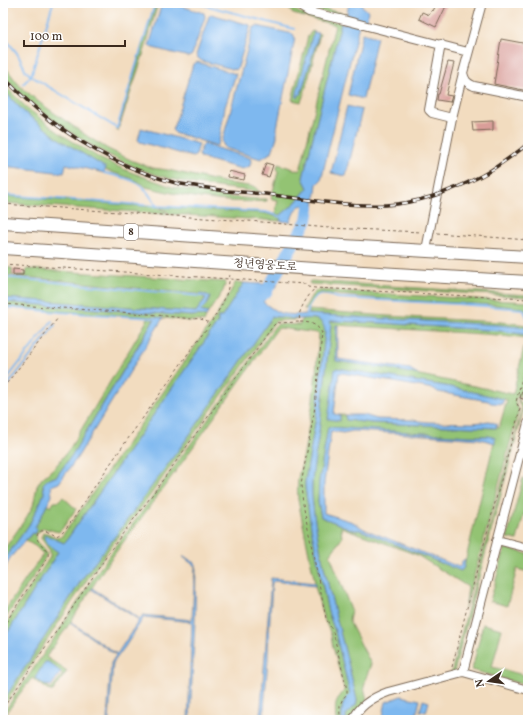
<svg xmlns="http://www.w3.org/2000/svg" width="531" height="723" font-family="Vollkorn,'Noto Serif KR',serif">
	<rect width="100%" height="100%" fill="#fff"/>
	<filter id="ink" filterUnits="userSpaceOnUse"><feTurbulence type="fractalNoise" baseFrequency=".025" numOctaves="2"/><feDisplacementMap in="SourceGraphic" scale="8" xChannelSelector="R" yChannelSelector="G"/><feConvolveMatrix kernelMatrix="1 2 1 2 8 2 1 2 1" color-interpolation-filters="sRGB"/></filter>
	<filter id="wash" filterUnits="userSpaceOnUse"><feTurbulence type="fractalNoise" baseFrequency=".012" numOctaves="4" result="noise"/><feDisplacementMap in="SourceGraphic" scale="16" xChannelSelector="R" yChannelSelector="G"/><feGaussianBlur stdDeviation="0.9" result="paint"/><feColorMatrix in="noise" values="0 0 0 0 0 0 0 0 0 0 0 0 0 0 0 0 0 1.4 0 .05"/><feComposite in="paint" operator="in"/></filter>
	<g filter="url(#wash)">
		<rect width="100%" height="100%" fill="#f2dcbf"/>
		<path fill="#93c373" stroke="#677648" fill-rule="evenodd" d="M156,3H158L146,46L118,131L116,130L118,129Z
			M287,3H290C292,8 295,10 300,13L341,23L303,178L308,188L294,204L281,215L275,214L278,200L271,199L278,172L277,168L278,164L300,171L335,25L293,14L288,6Z
			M302,3H305L311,6L347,14L346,18L312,9Z
			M312,31L320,34L306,88L301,102L292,100L308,36ZM317,33L318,36L301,94L296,97Z
			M3,64L19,85L40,103L90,138L108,149L133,161L152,168L168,170L227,183L255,187L260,192C232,188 203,187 176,180C128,169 87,145 48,116C32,104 16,91 3,75Z
			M3,84L27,108L61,134L101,159L128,171L172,187L189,190L229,197L256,199H267V201C226,204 186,197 146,187C139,179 115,174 105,170L106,168L59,140L24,112L3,89Z
			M3,196L157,207L166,212V214L3,203Z
			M160,207L264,213L281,218L280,221L169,214L168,212Z
			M3,267L12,268V275H26L27,269L226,282L223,291L208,313L200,311L209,300L207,295L3,275Z
			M3,277L200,296L206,297L196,312L3,298Z
			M311,281L528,295V297L310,284L309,282Z
			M236,282L244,283L222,317H218V322L66,541L64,543L45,535L58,552L3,640V630L8,621L50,557V551L41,538L43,533C50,531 54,540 61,537L73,521L217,315Z
			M317,290L528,302V315L526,310L523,308L496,305L385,299L339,295L320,293L316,295L311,301L306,310L304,309L312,295Z
			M3,302L192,316C197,315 201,315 206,317L204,322L199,321H189L156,317L58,311L3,306Z
			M309,310L388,316L500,322L528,325V328L500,325L388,319L309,314Z
			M272,317H280L298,319L295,320L276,321L273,324L146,501L112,545L84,584L3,707V701L72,595L82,579L113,539L193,430Z
			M302,318C309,318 320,318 324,325C325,328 325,330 325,332L317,411L305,482V487L311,527L328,612L335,631L350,694C341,703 342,708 342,720H336C335,705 334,703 344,691V688L332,643L331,634L323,617L315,586V583L298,500C297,488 297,475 302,464L312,407L316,372L319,334L317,333L280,328L277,329L181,464L105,567L70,623L46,657L67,671L53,691H50L32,678L18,696L3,719V713L49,646L98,571L116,546L149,502L275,326L278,324L300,325ZM46,662H48L63,674L51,689L35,678Z
			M148,319H154L72,455L57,476L47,480L43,484L44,493L41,501L29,525L3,561V551L26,518L33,506L37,486L42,478L47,474L56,466L70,448Z
			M330,321L380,323L501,331L528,335V378L526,387H522L519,402L525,404L478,581H475L522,409L518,402L519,396L517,395L515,402L519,410L465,609L468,587L417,555L341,527L342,538L330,555L351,610L349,621L371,664L366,678L364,687L367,700L351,720H346V715L350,710L356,705L357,700C347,655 334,612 324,567C319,544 314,520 312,496C311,474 316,454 319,433C323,397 327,361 331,325ZM336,325L483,334L511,336L526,338L513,394L391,369L336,361ZM337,368L451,387L507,400L499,428L372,423L346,420L345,415H340V421L329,418ZM328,427L470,436H489L495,438L464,567L461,571L360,530H354L321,517L318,502L319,481Z
			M523,478L528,480V515L524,514L517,540L507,538Z
			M63,497L76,509L62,529L59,532L54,531L44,528C26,538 43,544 47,554L41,565L3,622V614L19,589L43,554L35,546L26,541L32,533L47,505L51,507L54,502H57Z
			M505,548L528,554V572L517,569L507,606L490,601Z
			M475,582L477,583L454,672L451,673Z
			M483,624L502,629L492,667L528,676V683L525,685L472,670Z"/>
		<path fill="#7eb8ef" stroke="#5c7186" d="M162,3H171L204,13L205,17L192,55L189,57L153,48L149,46Z
			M349,3H363L362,6L368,11L366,22L360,21L321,180L317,184L314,208L309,223L300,222L308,206C297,202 294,213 290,222L280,221L281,215L294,204L308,188L303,178L341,23L345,24Z
			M211,14L250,25V28L238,67L236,70L202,61L198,58L196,55L209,16Z
			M257,26L293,34L295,38L277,128V137L272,152L261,159L225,148L222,142L253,28Z
			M314,32L318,33L317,35L318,36L301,94L299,95L298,98L296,97L297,95V92L312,36L313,35Z
			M362,33L377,37L363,99L348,95Z
			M197,62L236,74L225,107L219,142L217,146L186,136L176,134L172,130L176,120L193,64Z
			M5,92L24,112L59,139L106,168L104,173L66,164L64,173L3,166V94Z
			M347,106L362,110L346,176L331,173Z
			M141,128L199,144L196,155L193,157L140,142L138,140Z
			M204,144L250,158L251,161L250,166L242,169L201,158L199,155L202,146Z
			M244,283L278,285L269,294L263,302C267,305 275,311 280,313C288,315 299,315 307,314L388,319L500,325L528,328V335L501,331L380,323L330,321L331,325C327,361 323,397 319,433C316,454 311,474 312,496C314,520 319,544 324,567C334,612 347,655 357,700L356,705L350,710L346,715V720H342C342,708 341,703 350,694L335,631L328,612L311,527L305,487V482L317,411L325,332C324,328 324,324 320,321C314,317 305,319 298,319C289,319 281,316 272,317L193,430L113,539L82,579L72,595L3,701V640L58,552C52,548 47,544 44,538L45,535L64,543L66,541L218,322V317H222Z
			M200,294L207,295L210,297C209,303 204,307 200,311L208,313L206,317C201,315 197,315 192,316L3,302V298L196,312L206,298L200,296Z
			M156,317L163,318L77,458L59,483L51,486L52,496L35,527L37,531L34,534L32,533L10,558L3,573V561L29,525L41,501L44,493L43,484L47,480L57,476L72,455Z
			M336,325H338V359L410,369L419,375L391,369L336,361Z
			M337,368L451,387L504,399L502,404L491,403L488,401L438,392L434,389L342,373H339L334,414L340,415V421L328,419L335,369Z
			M345,415H364L377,419L412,420L427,422L473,423L489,421L497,424L496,428L372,423L346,420Z
			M328,427L470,436H489L495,438V443L480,439L410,434L353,431L343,433L331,431L324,483V513L353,522L364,529L459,567L461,565L462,561L465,559L464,567L461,571L360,530H354L321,517L318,502L319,481Z
			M184,556L196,564L195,621L190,720H188L192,622L144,617L125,647L113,663L109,720H107L111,663L116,655L70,623L71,622L117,654L139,620L91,589L92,588L140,619L143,615L192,620L195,566L183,557Z
			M271,578L315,583V586L274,581L272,583L268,652V659L263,720H260Z
			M45,662H48L61,672L51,686L47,685L46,686L35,678Z
			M401,696L420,700L415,720H382L386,702Z
			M423,700L429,702L426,712L420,711Z"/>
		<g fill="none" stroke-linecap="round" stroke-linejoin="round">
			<path stroke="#7eb8ef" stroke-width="2" d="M197,3L294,29
				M3,36L17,53L26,71L31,76L117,128L155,3
				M23,84L31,76L53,3
				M104,173C114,175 136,180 143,187C149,193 152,200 157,206
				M3,195L157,206L266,212L281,217
				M3,277L201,296
				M3,307L59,312L155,318
				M307,314C308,307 312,297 319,295C324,293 333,297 339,298L458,304L523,309L528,319
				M3,384L52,321
				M3,391L55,325"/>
			<path stroke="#7eb8ef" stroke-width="12" d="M260,296L266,292L307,220L309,207"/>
		</g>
		<g id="blocks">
			<path fill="#d99e99" d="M437,3H441L446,6L436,27L419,19L422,12L429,15L432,10L433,11Z
				M501,39L528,44V91L494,84Z
				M448,62L454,63L446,95L452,96L450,102L437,100L438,94H439Z
				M493,121V130L473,131L472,122Z
				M266,163L273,165L269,177L262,175Z
				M229,171L245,175L244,180L228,177Z
				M13,269L23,270V275H13Z
				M522,391L528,393L526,400L520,398Z"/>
		</g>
	</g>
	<g filter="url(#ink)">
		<use href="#blocks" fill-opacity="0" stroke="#7b6856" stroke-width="1"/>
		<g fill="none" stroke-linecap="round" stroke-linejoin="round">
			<g stroke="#7b6856" stroke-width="10">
				<path id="minor" d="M298,3L301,7L309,12L344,20L468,52
					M482,3L463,73C465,81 467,83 474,86L528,97
					M441,44L429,110L432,113L452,118
					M426,250L452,118L463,73
					M528,423L463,672L528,690
					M497,540L528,548
					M353,720C359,705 374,697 388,692L463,672"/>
			</g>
			<g stroke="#7b6856" stroke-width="14">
				<path id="highway" d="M3,223L327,245L528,257
					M3,248L314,269L528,282"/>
			</g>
			<path stroke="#7b6856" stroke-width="1" stroke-dasharray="3 3" stroke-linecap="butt" d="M3,204L262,222L329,228L422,232
				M437,233L528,240
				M3,264L305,284L308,287L315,288L528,299
				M3,304L148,314L192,319C199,318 203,319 209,323
				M300,322C310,322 317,324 322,333L315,407L301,485L303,504L326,618L333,632L347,690V694C338,703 340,708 340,720
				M3,388L58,318
				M3,627L48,557C48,554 49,554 47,551C45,547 41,545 39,542C37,540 37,538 37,536C39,526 51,533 56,536C67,533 87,497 95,486C125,442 157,399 187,355C199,338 216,318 224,300C228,291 229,283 230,273
				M452,667L467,608L520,409L516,402L527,358
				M3,708L67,616L114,545L147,502L273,326L276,323L299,322C300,318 299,315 300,312C303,303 309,295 315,288"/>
			<use href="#minor" stroke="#fff" stroke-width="8"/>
			<use href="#highway" stroke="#fff" stroke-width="12"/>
			<g stroke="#3b2a1e" stroke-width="3.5">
				<path id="rail" d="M3,77C18,92 33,107 50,120C87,148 130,171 176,183C184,185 192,185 200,187C209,188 218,190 227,191C240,192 253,193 266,194C305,199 346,207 386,205C419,203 452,191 481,176C498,167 513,155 528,144"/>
			</g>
			<use href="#rail" stroke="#fff" stroke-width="2" stroke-dasharray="6" stroke-linecap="butt"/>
		</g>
	</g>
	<g text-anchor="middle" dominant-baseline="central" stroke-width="3" stroke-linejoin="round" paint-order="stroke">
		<rect fill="#fff" stroke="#766a62" stroke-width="1" x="124" y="224" width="14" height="16" rx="3"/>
		<g font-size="10" font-weight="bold" fill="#3b2a1e">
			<text x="131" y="232">8</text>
		</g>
		<g font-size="11" fill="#3b2a1e" stroke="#fff">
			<text transform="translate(265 266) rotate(4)">청년영웅도로</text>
		</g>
	</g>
	<rect width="531" height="723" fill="none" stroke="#fff" stroke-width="16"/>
	<g transform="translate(489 681) rotate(257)" stroke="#ffffff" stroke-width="3" paint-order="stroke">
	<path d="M0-3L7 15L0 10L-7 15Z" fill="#3b2a1e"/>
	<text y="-6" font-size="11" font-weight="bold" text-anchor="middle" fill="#3b2a1e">N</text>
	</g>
	<path d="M24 40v6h101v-6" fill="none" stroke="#3b2a1e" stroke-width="2"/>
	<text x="30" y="40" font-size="12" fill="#3b2a1e" stroke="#ffffff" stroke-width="3" paint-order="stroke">100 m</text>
</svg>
